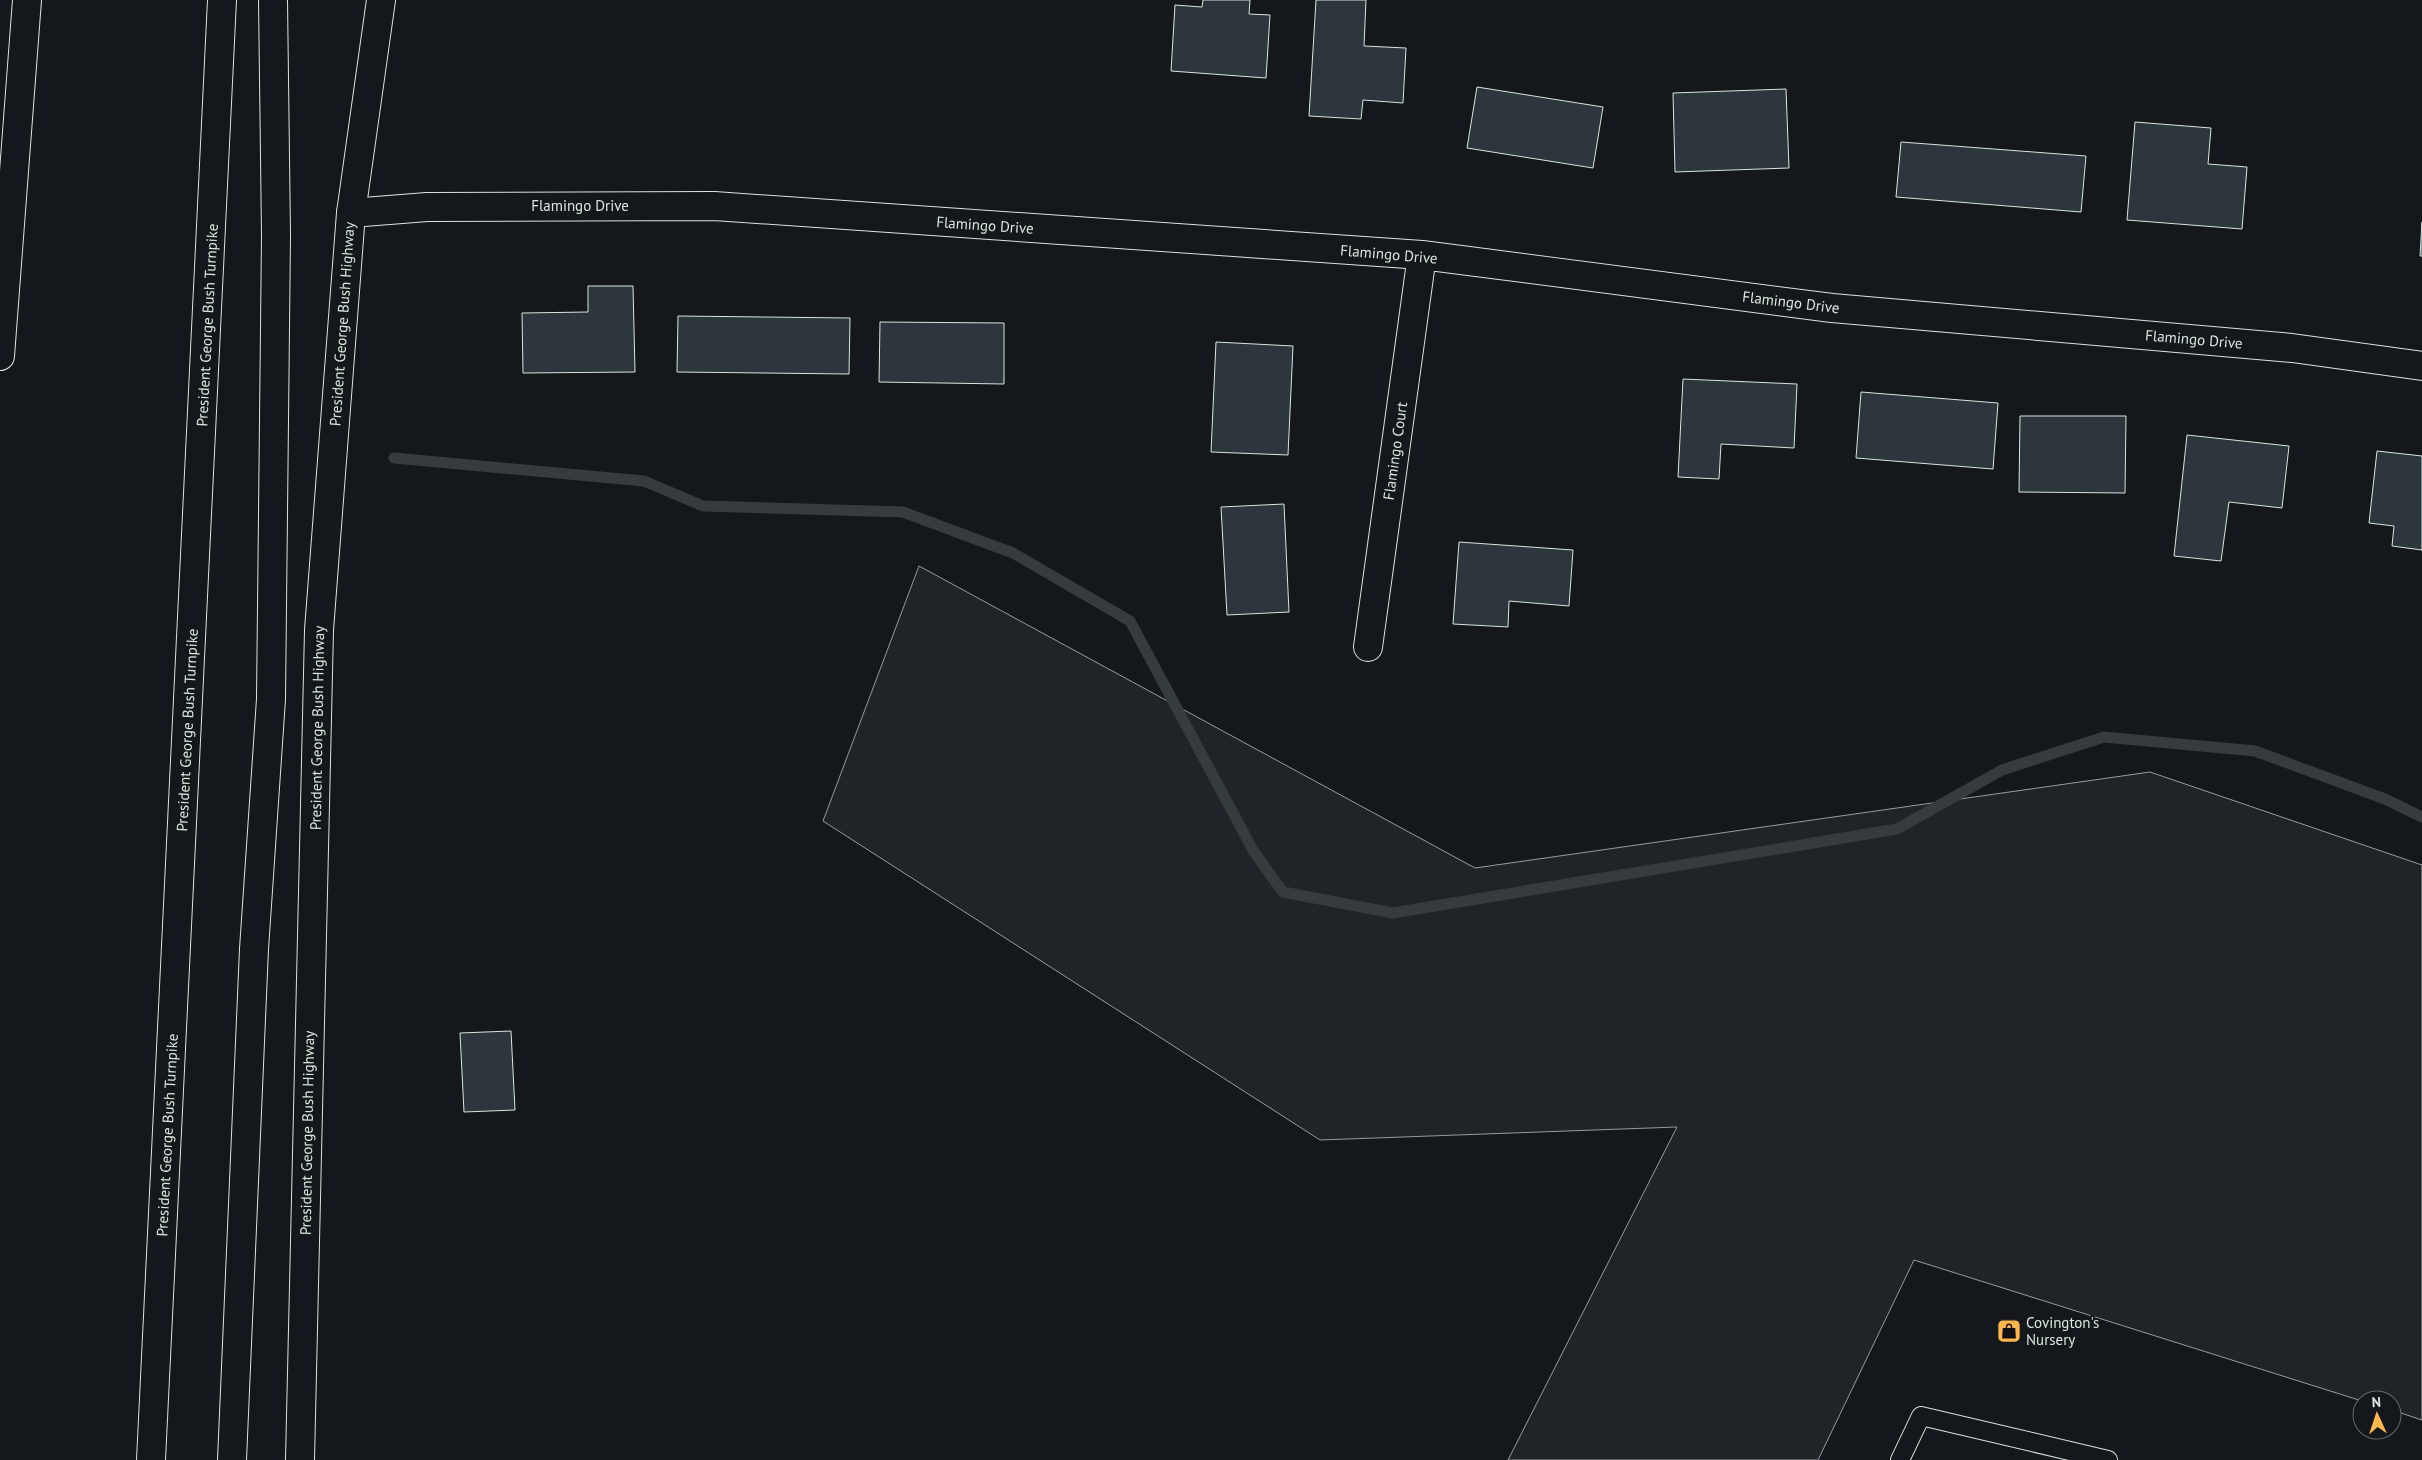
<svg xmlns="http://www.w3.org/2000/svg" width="2422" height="1460" font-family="'PT Sans',sans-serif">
	<rect width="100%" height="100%" fill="#14181c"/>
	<path fill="#202428" stroke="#939e99" d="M919,566L1475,868L2150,772L2422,865V1420L2392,1410V1400L2362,1401L1914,1260L1818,1460H1508L1677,1127L1320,1140L823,821Z"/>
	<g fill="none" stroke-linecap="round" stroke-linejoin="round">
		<path stroke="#363b3e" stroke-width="11" d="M394,458L644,481L703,506L903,512L1013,553L1130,621L1254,852L1283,892L1393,913L1897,829L2002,770L2104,737L2255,751L2385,799L2422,817"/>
	</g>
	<path fill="#2c363c" stroke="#d8e6dc" d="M1203,0H1250L1249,14L1270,15L1266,78L1171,71L1175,5L1202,7Z
		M1316,0H1366L1364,46L1406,48L1403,103L1363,100L1361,119L1309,116Z
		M1477,87L1603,107L1593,168L1467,148Z
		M1786,89L1789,168L1675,172L1673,93Z
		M2135,122L2211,128L2208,164L2247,167L2242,229L2127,220Z
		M1901,142L2086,156L2081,212L1896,197Z
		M2422,222V256H2420Z
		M588,286H633L635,372L523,373L522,313L588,312Z
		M678,316L850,318L849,374L677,372Z
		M880,322L1004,323V384L879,382Z
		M1216,342L1293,346L1288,455L1211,452Z
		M1683,379L1797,384L1794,448L1721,444L1719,479L1678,477Z
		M1861,392L1998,403L1993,469L1856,458Z
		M2020,416H2126L2125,493L2019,492Z
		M2187,435L2289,446L2282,508L2229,502L2221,561L2174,556Z
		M2377,451L2422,456V550L2392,546L2394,526L2369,523Z
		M1284,504L1289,612L1227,615L1221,507Z
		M1459,542L1573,550L1569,606L1509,601L1508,627L1453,624Z
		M511,1031L515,1110L464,1112L460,1033Z"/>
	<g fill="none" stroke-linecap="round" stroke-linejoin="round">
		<g stroke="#d8e6dc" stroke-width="20">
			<path id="lane" d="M1900,1460L1921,1416L2108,1460"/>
		</g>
		<g stroke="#d8e6dc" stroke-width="30">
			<path id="street" d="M351,213L427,207L714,206L1422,255L1832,308L2292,348L2422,366
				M1368,647L1422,255"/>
		</g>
		<g stroke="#d8e6dc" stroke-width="30">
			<path id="secondary" d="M300,1460L319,630L351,213L381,0"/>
		</g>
		<g stroke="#d8e6dc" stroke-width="30">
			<path id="highway" d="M0,356L27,0
				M151,1460L222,0
				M232,1460L254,949L271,699L276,235L273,0"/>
		</g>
		<use href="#lane" stroke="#14181c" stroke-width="18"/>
		<use href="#street" stroke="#14181c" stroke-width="28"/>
		<use href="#secondary" stroke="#14181c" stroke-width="28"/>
		<use href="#highway" stroke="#14181c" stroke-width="28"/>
	</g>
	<defs>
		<g id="shop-square" transform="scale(1.25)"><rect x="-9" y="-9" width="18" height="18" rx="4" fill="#ffb74d" stroke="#14181c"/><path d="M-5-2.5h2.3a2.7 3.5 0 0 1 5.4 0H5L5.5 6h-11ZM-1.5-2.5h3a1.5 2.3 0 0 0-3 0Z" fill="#111"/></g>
	</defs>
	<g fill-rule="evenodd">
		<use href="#shop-square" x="2009" y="1331"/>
	</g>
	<g text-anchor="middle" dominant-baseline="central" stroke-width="4" stroke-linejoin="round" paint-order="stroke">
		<g font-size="15" fill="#d8e6dc" stroke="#14181c">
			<text x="580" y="205">Flamingo Drive</text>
			<text transform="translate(985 225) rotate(4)">Flamingo Drive</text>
			<text transform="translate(1389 254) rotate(5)">Flamingo Drive</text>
			<text transform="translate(1791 302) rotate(7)">Flamingo Drive</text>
			<text transform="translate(342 324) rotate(-86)">President George Bush Highway</text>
			<text transform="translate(207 325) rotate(-87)">President George Bush Turnpike</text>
			<text transform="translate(2194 339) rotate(5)">Flamingo Drive</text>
			<text transform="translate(1395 451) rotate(-82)">Flamingo Court</text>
			<text transform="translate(317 728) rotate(-89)">President George Bush Highway</text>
			<text transform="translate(187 730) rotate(-87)">President George Bush Turnpike</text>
			<text transform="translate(307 1133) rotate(-89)">President George Bush Highway</text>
			<text transform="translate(167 1135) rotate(-87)">President George Bush Turnpike</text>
		</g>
		<g font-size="15" fill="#d8e6dc" stroke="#14181c" text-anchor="start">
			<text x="2026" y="1322">Covington's<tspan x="2026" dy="17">Nursery</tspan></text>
		</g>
	</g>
	<g transform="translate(2377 1415) rotate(357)"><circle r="24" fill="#14181c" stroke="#626a69"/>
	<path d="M0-4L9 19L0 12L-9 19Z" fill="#ffb74d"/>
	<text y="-8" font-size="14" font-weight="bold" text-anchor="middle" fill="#d8e6dc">N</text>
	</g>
</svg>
